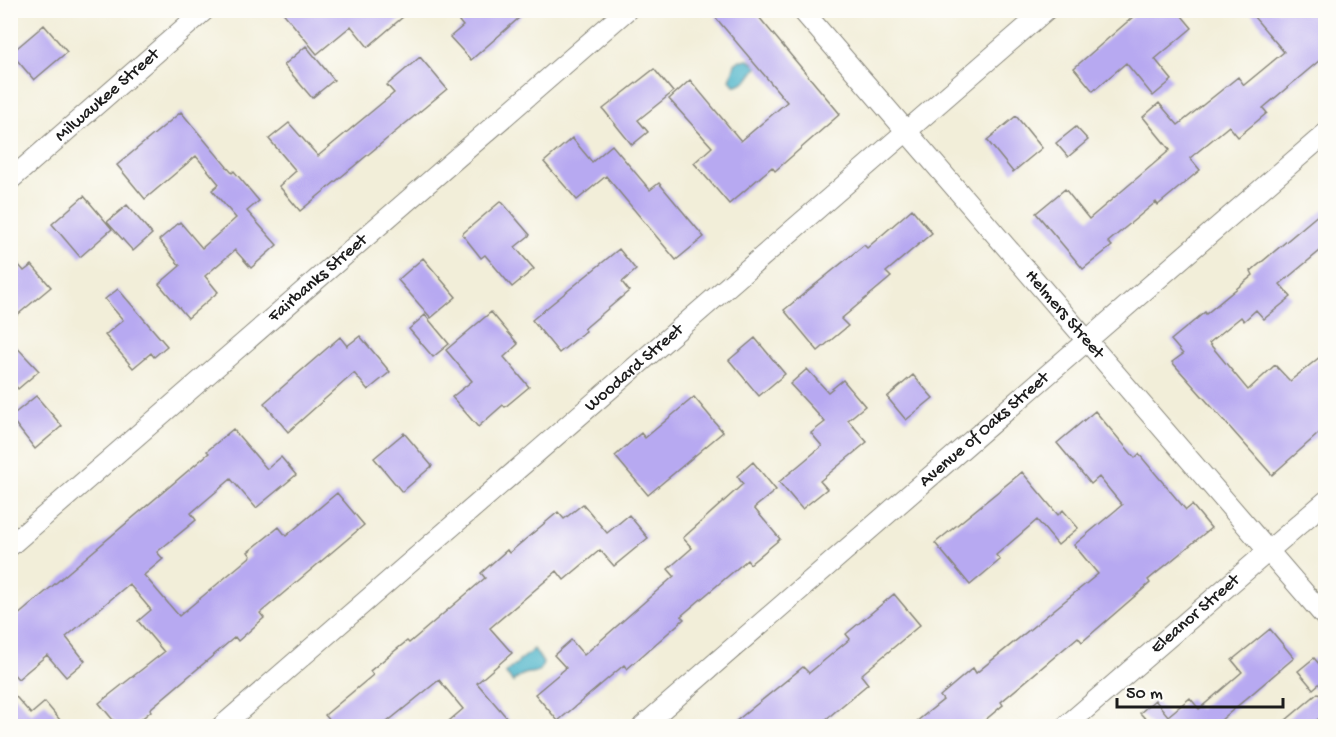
<svg xmlns="http://www.w3.org/2000/svg" width="1336" height="737" font-family="'Gochi Hand',sans-serif">
	<rect width="100%" height="100%" fill="#fdfcf7"/>
	<filter id="ink" filterUnits="userSpaceOnUse"><feTurbulence type="fractalNoise" baseFrequency=".0167" numOctaves="2"/><feDisplacementMap in="SourceGraphic" scale="12" xChannelSelector="R" yChannelSelector="G"/><feConvolveMatrix kernelMatrix="1 2 1 2 8 2 1 2 1" color-interpolation-filters="sRGB"/></filter>
	<filter id="wash" filterUnits="userSpaceOnUse"><feTurbulence type="fractalNoise" baseFrequency=".008" numOctaves="4" result="noise"/><feDisplacementMap in="SourceGraphic" scale="24" xChannelSelector="R" yChannelSelector="G"/><feGaussianBlur stdDeviation="1.35" result="paint"/><feColorMatrix in="noise" values="0 0 0 0 0 0 0 0 0 0 0 0 0 0 0 0 0 1.4 0 .05"/><feComposite in="paint" operator="in"/></filter>
	<g filter="url(#wash)">
		<rect width="100%" height="100%" fill="#f2eed9"/>
		<path fill="#4ab3c9" stroke="#336872" stroke-width="1.5" d="M740,60H749L758,66L748,80L735,86L730,80L735,64Z
			M534,649L543,663C540,677 532,670 522,675C521,675 513,681 513,682L505,673Z"/>
		<g id="blocks">
			<path fill="#b7a9f1" d="M281,10H411L368,47L351,26L317,54Z
				M450,10H528L471,60L450,37L463,26Z
				M725,10H753L840,114L775,171L772,167L729,204L694,163L712,147L669,99L690,80L741,141L787,102L716,18Z
				M1141,10H1177L1192,28L1155,59L1172,80L1153,96L1126,63L1093,91L1074,68Z
				M1248,10H1326V55L1263,108L1267,113L1238,137L1229,126L1190,158L1200,170L1158,205L1156,202L1108,242L1112,246L1083,269L1036,213L1065,189L1089,219L1170,150L1143,117L1159,103L1178,125L1238,77L1244,85L1284,52Z
				M44,25L67,52L34,80L11,53Z
				M306,46L334,80L312,98L284,65Z
				M420,57L447,89L300,211L279,186L296,171L269,139L289,123L318,156L394,93L387,85Z
				M654,69L673,92L638,120L648,132L632,145L603,109Z
				M181,112L232,173L234,171L259,201L247,211L277,245L251,268L235,250L205,276L218,292L188,318L159,284L180,266L159,240L180,222L202,248L236,218L212,190L219,184L196,156L145,199L117,165Z
				M1016,116L1042,148L1013,172L987,140Z
				M1076,127L1088,140L1068,157L1056,143Z
				M572,138L592,162L612,145L650,190L659,183L704,237L676,260L606,176L577,200L544,162Z
				M84,196L112,229L80,257L52,224Z
				M501,201L530,235L515,247L534,269L512,287L485,255L481,258L462,234Z
				M127,205L152,234L133,251L107,222Z
				M1326,208V246L1280,284L1291,297L1264,319L1256,310L1244,321L1241,317L1209,343L1248,390L1275,365L1290,381L1326,352V427L1272,475L1172,362L1183,354L1171,340L1205,312L1206,314L1253,275L1251,271Z
				M912,209L932,233L886,272L891,277L841,319L848,326L818,351L784,310L864,245L867,248Z
				M619,249L636,270L622,282L629,291L584,329L586,331L559,353L532,320Z
				M10,255L24,271L32,265L51,287L10,321Z
				M423,258L456,297L431,318L398,280Z
				M118,289L167,346L154,357L151,353L133,368L105,335L123,320L105,299Z
				M491,312L518,344L504,357L529,387L505,407L503,405L478,427L452,397L472,381L446,350Z
				M425,315L449,344L433,357L409,329Z
				M360,336L390,372L368,390L354,373L288,432L264,403L340,337L347,346Z
				M755,338L785,374L759,396L729,360Z
				M10,340L39,371L18,389L10,379Z
				M807,369L828,392L843,380L865,406L848,420L867,442L820,481L827,489L802,509L779,482L822,446L811,433L825,422L790,384Z
				M913,375L933,398L906,420L887,397Z
				M36,396L62,426L35,449L10,417Z
				M694,397L723,432L648,495L615,456L641,433L645,438Z
				M1095,411L1135,458L1139,454L1186,510L1192,505L1211,528L1148,580L1150,583L1082,642L1078,637L1001,702L1003,705L978,726H911L943,700L940,696L973,668L976,673L1098,574L1074,545L1122,505L1099,477L1091,484L1057,443Z
				M233,429L267,469L281,457L296,475L256,508L231,479L191,513L196,520L157,552L163,559L144,575L179,616L251,556L248,552L279,527L286,536L337,493L364,525L260,613L264,618L238,641L235,637L150,709L151,711L133,726H118L99,703L164,652L138,621L151,610L129,584L66,637L85,661L66,677L47,655L18,679L10,670V622L209,453L207,451Z
				M404,433L432,466L402,492L374,458Z
				M753,462L776,490L754,508L780,539L750,564L747,560L681,616L684,619L627,669L624,665L558,721L535,694L566,668L554,655L571,640L584,655L674,576L668,569L692,548L683,538L743,484L737,476Z
				M1022,472L1058,515L1063,510L1078,528L1058,545L1037,520L996,555L1000,560L970,585L935,543Z
				M583,504L607,533L629,515L648,538L614,566L600,550L564,580L557,571L490,628L512,653L477,683L514,726H443L463,709L439,680L382,726H335L325,715L373,675L370,671L407,641L409,643L485,578L481,573L507,550L509,553L558,512L564,519Z
				M894,594L920,625L861,675L868,684L818,726H730L803,667L809,673L850,639L846,634Z
				M1270,629L1294,658L1214,726H1152L1140,713L1155,700L1168,716L1190,698L1199,709L1242,672L1232,660Z
				M1314,658L1326,672V678L1313,689L1298,671Z
				M10,690L31,714L45,702L65,726H10Z
				M1318,693L1326,702V713L1309,726H1279Z"/>
		</g>
	</g>
	<g filter="url(#ink)">
		<use href="#blocks" fill-opacity="0" stroke="#87857a" stroke-width="1.5"/>
		<g fill="none" stroke-linecap="round" stroke-linejoin="round">
			<g stroke="#87857a" stroke-width="22">
				<g id="street">
					<path id="s1" d="M802,10L1326,618"/>
					<path id="s2" d="M10,180L205,10"/>
					<path id="s3" d="M10,546L627,10"/>
					<path id="s4" d="M222,726L1046,10"/>
					<path id="s5" d="M643,726L1326,133"/>
					<path id="s6" d="M1066,726L1326,501"/>
				</g>
			</g>
			<use href="#street" stroke="#fff" stroke-width="20"/>
		</g>
	</g>
	<g text-anchor="middle" dominant-baseline="central" stroke-width="5" stroke-linejoin="round" paint-order="stroke">
		<g font-size="18" fill="#1c1c1c" stroke="#fdfcf7">
			<text stroke="none"><textPath href="#s2" startOffset="129">Milwaukee Street</textPath></text>
			<text stroke="none"><textPath href="#s3" startOffset="408">Fairbanks Street</textPath></text>
			<text stroke="none"><textPath href="#s1" startOffset="402">Helmers Street</textPath></text>
			<text stroke="none"><textPath href="#s4" startOffset="546">Woodard Street</textPath></text>
			<text stroke="none"><textPath href="#s5" startOffset="452">Avenue of Oaks Street</textPath></text>
			<text stroke="none"><textPath href="#s6" startOffset="171">Eleanor Street</textPath></text>
		</g>
	</g>
	<rect width="1336" height="737" fill="none" stroke="#fdfcf7" stroke-width="36"/>
	<path d="M1117 698v9h166v-9" fill="none" stroke="#1c1c1c" stroke-width="3"/>
	<text x="1126" y="698" font-size="18" fill="#1c1c1c" stroke="#fdfcf7" stroke-width="4.5" paint-order="stroke">50 m</text>
</svg>
